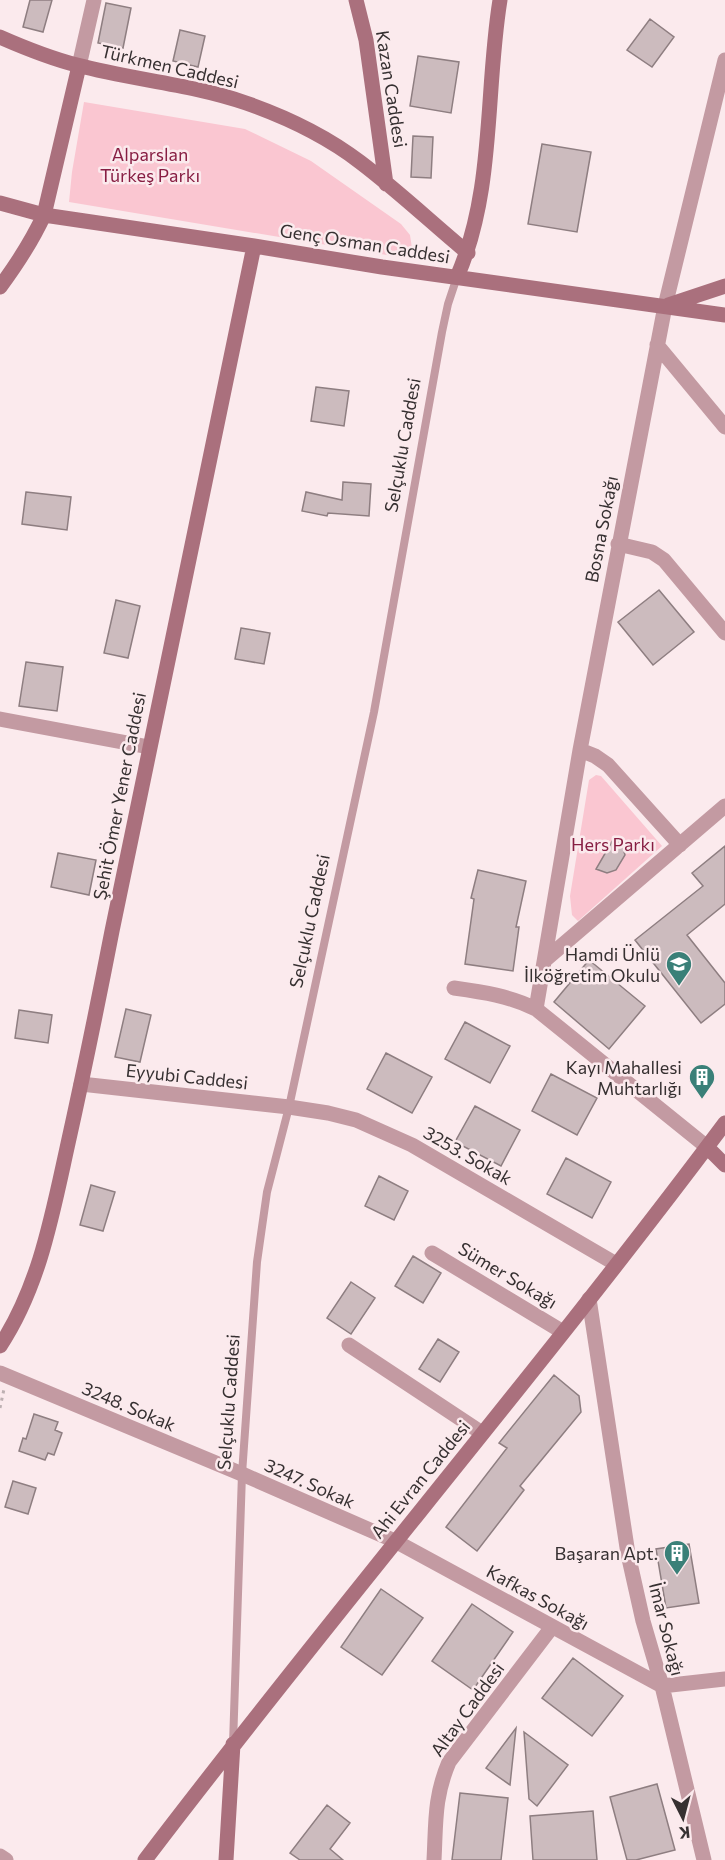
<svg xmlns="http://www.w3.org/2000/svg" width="725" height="1860" font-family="Commissioner,sans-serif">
	<rect width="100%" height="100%" fill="#fbeaed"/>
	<path fill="#fac6d1" d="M84,102L245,129L311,161L401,224L410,235L412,248L405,258L69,202L72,172Z
		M596,775L601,776L662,846L578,921L572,915L570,896L589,780Z"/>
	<path fill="#ccbbbe" stroke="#8e7e81" stroke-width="1.5" d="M30,0H52L43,32L23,27Z
		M106,3L131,8L123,48L98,43Z
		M650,19L674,37L652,67L627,50Z
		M180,30L205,36L198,67L173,61Z
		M418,56L459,62L451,113L410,106Z
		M413,136L433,137L431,178L411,177Z
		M542,144L591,152L577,232L528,224Z
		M316,387L349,391L344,426L311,421Z
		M343,482L371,484L369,516L328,513L327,516L302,511L306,492L342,500Z
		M26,492L71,497L67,530L22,524Z
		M659,590L694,632L653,665L618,622Z
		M116,600L140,606L128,658L104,653Z
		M241,628L270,633L264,664L235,659Z
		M26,662L63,667L57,711L19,706Z
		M614,838L622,845L625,855L616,870L607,873L596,869Z
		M725,846V904L687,935L725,983V1004L701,1023L635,940L703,886L692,873Z
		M58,853L96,860L89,895L51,887Z
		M478,870L526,881L516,927H519L513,971L465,964L474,899L471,898Z
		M589,960L645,1006L609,1049L554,1002Z
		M126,1009L151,1015L140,1062L115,1057Z
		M19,1010L52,1015L48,1043L15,1038Z
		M465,1022L510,1046L490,1083L445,1059Z
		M386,1053L432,1077L412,1113L367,1089Z
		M551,1074L597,1098L577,1135L532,1111Z
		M475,1106L520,1130L501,1166L455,1142Z
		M566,1158L611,1182L592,1218L547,1194Z
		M379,1176L408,1191L394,1220L365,1206Z
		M91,1185L115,1192L103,1231L80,1225Z
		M413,1256L441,1273L423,1303L395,1286Z
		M351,1282L375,1298L351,1334L327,1318Z
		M438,1339L459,1352L440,1382L419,1369Z
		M554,1375L579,1396L581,1412L520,1486L524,1490L477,1551L446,1527L507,1448L499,1443Z
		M34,1414L58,1422L55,1430L62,1433L54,1455L48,1453L45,1460L19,1451L23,1438L26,1439Z
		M13,1481L36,1488L28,1514L5,1507Z
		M689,1544L699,1603L666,1608L656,1549Z
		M381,1589L423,1618L382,1675L341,1647Z
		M472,1604L513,1632L473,1690L432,1661Z
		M573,1658L623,1696L592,1736L542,1698Z
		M516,1728L510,1785L486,1768Z
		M524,1732L568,1765L537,1806L529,1799Z
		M657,1784L675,1850L636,1860H627L610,1797Z
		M460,1793L508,1798L501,1860H452Z
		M327,1805L350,1823L330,1849L343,1860H300L290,1853Z
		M593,1811L597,1860H533L530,1816Z"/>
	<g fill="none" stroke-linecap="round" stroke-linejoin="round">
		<path stroke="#bdb0b2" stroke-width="3" stroke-dasharray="3 4.5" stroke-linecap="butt" d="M0,1408L4,1389"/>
		<path stroke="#c39aa2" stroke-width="8" d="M233,1744L242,1474L257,1262L267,1192L289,1107L374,712L442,332L448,304L457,277"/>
		<path stroke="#c39aa2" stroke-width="15" d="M79,66L94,0
			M657,345L725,427
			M618,544L652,552L664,560L725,633
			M0,719L149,747
			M580,750L595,756L608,765L680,845
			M545,960L725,806
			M454,988C483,992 510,996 536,1009L707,1147
			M536,1009L580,750L665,306L725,60
			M81,1084L289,1107L328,1113L356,1120L412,1145L616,1264
			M432,1253L563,1332
			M589,1299L628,1554L643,1621L662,1686L704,1860
			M349,1345L482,1433
			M0,1373L242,1474L395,1541L662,1686L725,1679
			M0,1856L6,1860
			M434,1860C436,1823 434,1797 449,1762L552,1627"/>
		<path stroke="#aa707d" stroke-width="15" d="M356,0L366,40L386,184
			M0,37C25,48 50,58 77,65C133,80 191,84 246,103C286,117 326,136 360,162C397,190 432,223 468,253
			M0,203L44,215L254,246L382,267L725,315
			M457,277C495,190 485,92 500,0
			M0,287C17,264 32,241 44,215L79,66
			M668,305L725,286
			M707,1147L725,1165
			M0,1346C39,1287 52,1216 67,1148C83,1076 98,1003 112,931C158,702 206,474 254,246
			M145,1860C334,1611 538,1373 725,1123
			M226,1860L233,1744"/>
	</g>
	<defs>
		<g id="school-pin" transform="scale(1.35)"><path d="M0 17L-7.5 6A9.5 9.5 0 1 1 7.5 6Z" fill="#3a8078" stroke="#fbeaed"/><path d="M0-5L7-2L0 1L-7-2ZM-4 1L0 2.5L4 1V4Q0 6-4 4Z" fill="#fff"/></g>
		<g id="building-pin" transform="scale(1.35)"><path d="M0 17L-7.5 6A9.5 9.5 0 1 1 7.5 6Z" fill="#3a8078" stroke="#fbeaed"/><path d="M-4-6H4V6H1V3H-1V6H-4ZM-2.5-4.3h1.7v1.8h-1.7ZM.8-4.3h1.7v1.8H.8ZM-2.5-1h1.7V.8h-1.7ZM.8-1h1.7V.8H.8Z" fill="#fff"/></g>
	</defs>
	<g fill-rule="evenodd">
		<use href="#school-pin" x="679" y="964"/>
		<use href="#building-pin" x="702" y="1077"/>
		<use href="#building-pin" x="677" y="1553"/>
	</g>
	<g text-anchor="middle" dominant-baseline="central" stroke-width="5" stroke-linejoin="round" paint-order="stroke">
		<g font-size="18" fill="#363031" stroke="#fbeaed">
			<text transform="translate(170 66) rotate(13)">Türkmen Caddesi</text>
			<text transform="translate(392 89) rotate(81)">Kazan Caddesi</text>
			<text transform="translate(365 243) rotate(9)">Genç Osman Caddesi</text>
			<text transform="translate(402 445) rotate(-80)">Selçuklu Caddesi</text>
			<text transform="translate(601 529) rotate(-79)">Bosna Sokağı</text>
			<text transform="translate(119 796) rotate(-79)">Şehit Ömer Yener Caddesi</text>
			<text transform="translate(309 921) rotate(-78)">Selçuklu Caddesi</text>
			<text transform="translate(187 1076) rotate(6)">Eyyubi Caddesi</text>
			<text transform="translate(468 1155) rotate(30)">3253. Sokak</text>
			<text transform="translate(508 1275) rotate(31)">Sümer Sokağı</text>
			<text transform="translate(228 1402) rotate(-86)">Selçuklu Caddesi</text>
			<text transform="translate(129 1406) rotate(23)">3248. Sokak</text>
			<text transform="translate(420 1479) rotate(-51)">Ahi Evran Caddesi</text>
			<text transform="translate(310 1483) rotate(24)">3247. Sokak</text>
			<text transform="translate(538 1597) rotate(29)">Kafkas Sokağı</text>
			<text transform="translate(667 1629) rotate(76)">İmar Sokağı</text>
			<text transform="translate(467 1709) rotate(-54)">Altay Caddesi</text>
		</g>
		<g font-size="18" fill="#871e43" stroke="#fbeaed">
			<text x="150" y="154">Alparslan<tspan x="150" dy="21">Türkeş Parkı</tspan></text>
			<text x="613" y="844">Hers Parkı</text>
		</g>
		<g font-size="18" fill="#363031" stroke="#fbeaed" text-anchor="end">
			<text x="660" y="954">Hamdi Ünlü<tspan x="660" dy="21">İlköğretim Okulu</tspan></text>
			<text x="682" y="1067">Kayı Mahallesi<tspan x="682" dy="21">Muhtarlığı</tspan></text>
			<text x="658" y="1553">Başaran Apt.</text>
		</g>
	</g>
	<g transform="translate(683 1818) rotate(174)" stroke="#fbeaed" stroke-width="4.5" paint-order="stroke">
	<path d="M0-4.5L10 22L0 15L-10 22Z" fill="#363031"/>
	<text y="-9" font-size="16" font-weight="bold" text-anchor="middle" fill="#363031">K</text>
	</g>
</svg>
